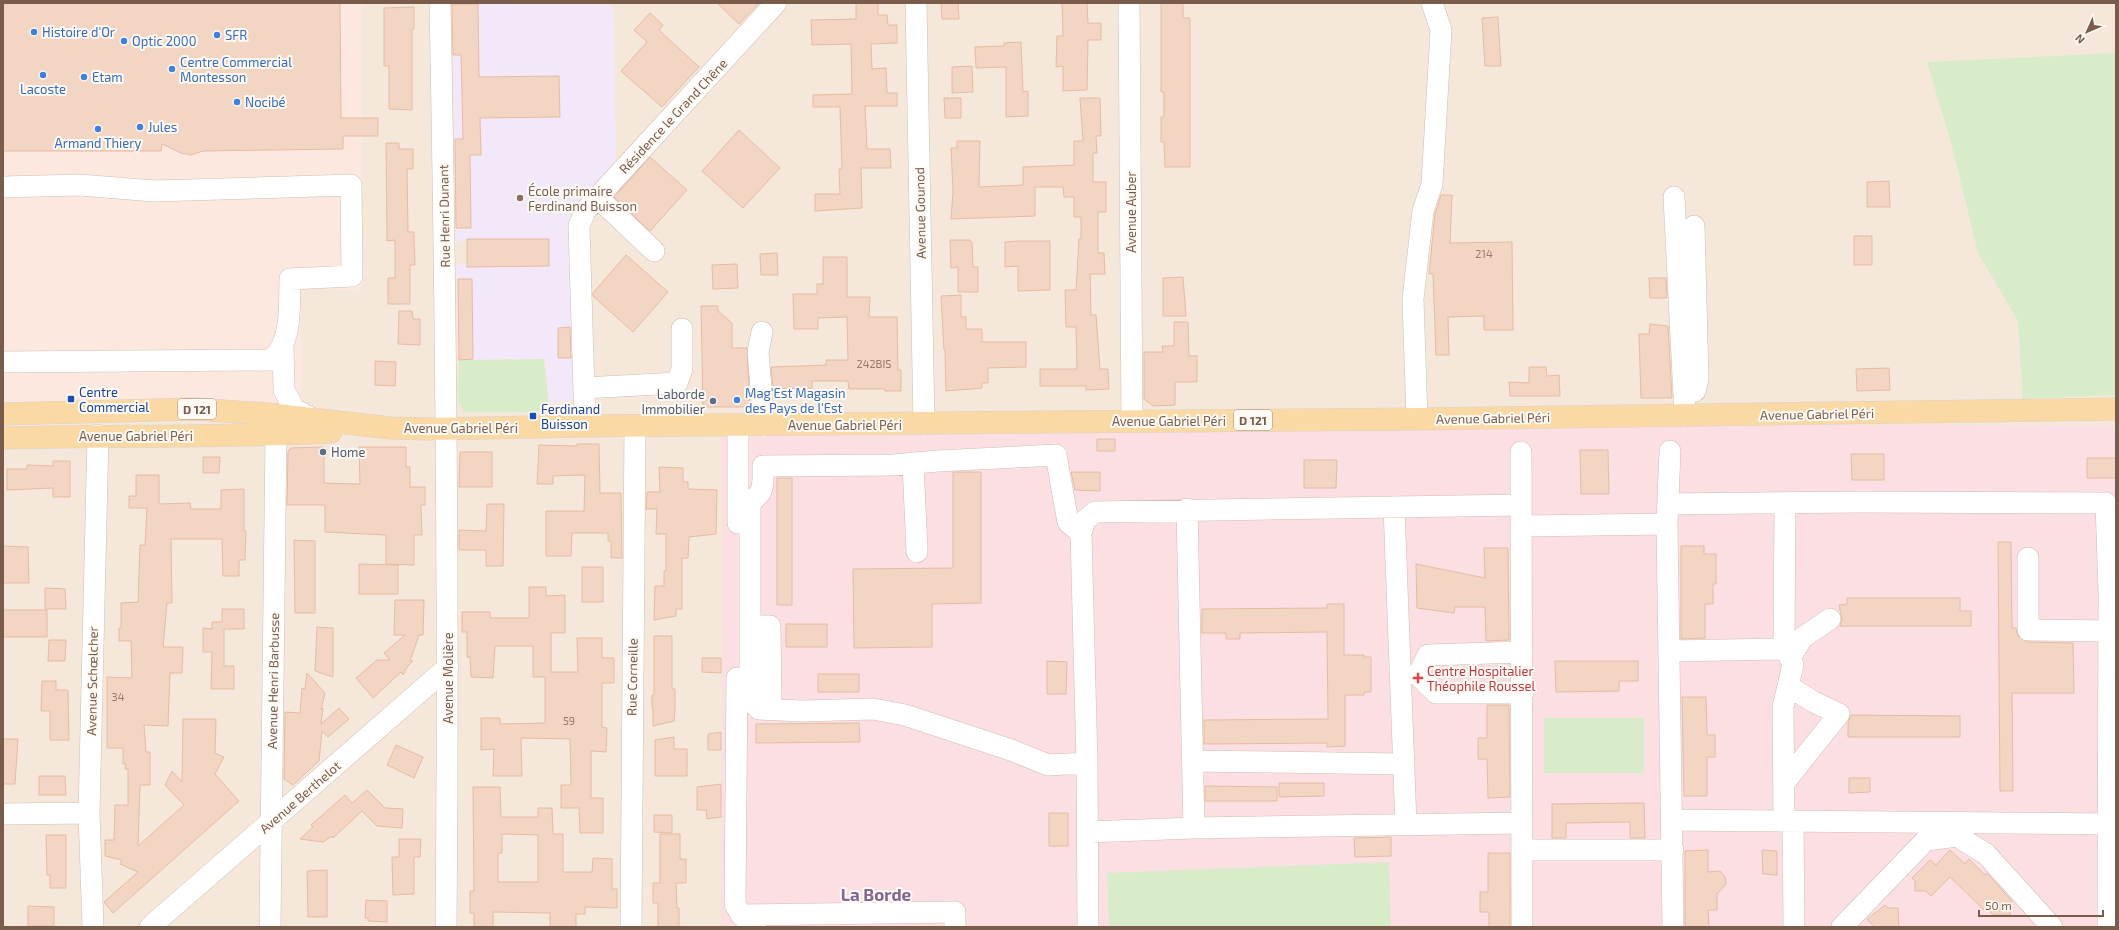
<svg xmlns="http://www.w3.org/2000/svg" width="2119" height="930" font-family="'Exo 2',sans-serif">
	<rect width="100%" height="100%" fill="#fdf6ec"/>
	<path fill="#f5e8da" d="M3,3H2116V927H3Z"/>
	<path fill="#fde8e0" d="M3,3H362V291L301,287V406L5,428L3,546Z"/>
	<path fill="#f3e8fa" d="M452,4L613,5L616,165L569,213L574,400L549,404L544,359L459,360L456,265L467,264V240L456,242Z"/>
	<path fill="#fbdfe3" d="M1062,421L2116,426V927H721L722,527L720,426Z"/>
	<path fill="#d8ecc9" d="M2116,53V395L2023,399L2018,321L1978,253L1952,146L1927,62Z
		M544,359L549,404L542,412H465L458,403L459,360Z
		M1544,718H1644V773H1544Z
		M1389,862L1391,927H1109L1107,873Z"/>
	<path fill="#f3d5c3" stroke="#e6bba3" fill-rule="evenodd" d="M3,3H340L341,118H378V136H343V149L203,151L191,155L181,153L162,144L161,151H3Z
		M717,3H759L739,24Z
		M856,3H878V15H887L888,25H897V43L871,44L872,69L886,68L887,93H897V106H865L867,149H890L891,168H861L862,208L815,211V194H840L839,169H842L840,107H813V95L852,94L851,44L812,45L811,20L856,19Z
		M941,3H958L959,19H942Z
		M1062,3H1087L1088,23H1101V40H1088L1087,90L1063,91V66L1056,67L1057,36H1063Z
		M1161,3H1183V18H1190V167H1165L1164,142H1161V117H1164V92H1161Z
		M452,4H478L479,77L559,76L560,117L480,118L481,155H470L471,228H456L455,139H463L461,55H453Z
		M414,7V29H412V110L389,109V66H384V8Z
		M650,13L663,25L659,30L699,67L662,107L621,71L647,42L634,30Z
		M1498,17L1501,66H1485L1482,18Z
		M1021,42L1023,92L1028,91V116L1006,117V67L976,68L975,47L1004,46V43Z
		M972,66L973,92L952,93V67Z
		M944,98H961V118H945Z
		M1080,98H1100L1101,136H1096L1097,153H1093V182H1106V212H1098V253H1104L1105,274H1090L1091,315H1096L1100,369H1108L1109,389L1086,390V386H1040V369H1077L1076,327H1066L1065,290H1076L1079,239H1081V217H1074V197H1064L1063,187H1035V216L951,219L953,192L951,148H957V141H980L979,187L1023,185V167L1074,165V141H1083Z
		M739,130L780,168L743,208L702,171Z
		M386,143H399V149H413V169H407L408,232H414V240L415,265H410V304H388V278H395V240L387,241Z
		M650,157L687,190L650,231L614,197Z
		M1889,181L1890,207H1867V182Z
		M1441,195H1452L1450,243L1512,242L1513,330H1484V316L1448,317L1449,355H1436L1433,274H1429L1435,214Z
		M1854,236H1872V265H1854Z
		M467,239H549V266L467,267Z
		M950,240H970L972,242L973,267H978V292H958V267L951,268Z
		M1018,241H1050V290L1018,291V266L1005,267V242Z
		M777,253L778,275H761L760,254Z
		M626,255L668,292L633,332L593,296V293Z
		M823,257H847V297H870L869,317H897L898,370H901V391H885V389H849L848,381H812V388L773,389L771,367L826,365V360H848L847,317L818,318V329H794L793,294H817V284H823Z
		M737,264L738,288L713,289L712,265Z
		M1183,277L1186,316H1163V278Z
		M1649,278H1666L1667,298H1650Z
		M458,279H472L473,359L459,360Z
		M961,295V317H966V329H982V342H1026V367L988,368V383H982V388L946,391L945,350H944L941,296Z
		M701,306H718V311L732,323V348H747L750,407H703Z
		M399,311H412L413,319H420V345L398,344Z
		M1174,322H1188L1189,356H1197V382H1175V405L1153,406L1144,399V352H1163L1162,346H1174Z
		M1650,324L1668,326L1672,398H1641L1639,334H1649Z
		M570,327L571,358H558V328Z
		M375,361L396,362L395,386L375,385Z
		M1529,367H1546L1547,376L1559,375L1560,396H1510L1509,382L1529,383Z
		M1889,368L1890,390L1857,391L1856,369Z
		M1097,439H1115V451H1097Z
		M577,444H599L600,493H621L622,558H611V541H608V533H572L571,556H546V511H584L585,475L553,476V484H537L539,445L577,446Z
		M324,447V483L360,484L359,447H406V467H410V487H425V505H421L422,535H414V565L386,564V535L325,532V505H287L288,451L291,448Z
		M1580,450H1608L1609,494H1581Z
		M460,452H492V487H459Z
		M1851,454H1884V480H1852Z
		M203,457H220L219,473H203Z
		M2087,458H2116V478H2087Z
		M1304,460H1337L1336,488H1304Z
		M53,461H70V497H53V488L7,490V469H27V465L53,466Z
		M659,467L683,468V482H688V489L717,490L716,534L689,537L688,558H682V609H676V616L654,620L655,586H664V571H666V534H656L657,509H646L647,492H660Z
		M953,472H981V603L932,604V647L854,648L853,569L953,568Z
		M1071,472H1100V491L1075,490Z
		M136,475H159V504L190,503L191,509H221V490L244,489V531H246L245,560H239V576H223L222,539H171L172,603H167L163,647H183L182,673H170L168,726L144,725L146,752H150V785H140L138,846L184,805L165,785L172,771L182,782L183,719H216L215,753L224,757L215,774L239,801L113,913L104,902L138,872L120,864L122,860L105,856V840H114L115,805H128V769H125L126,764H123V748H107V677L132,678L131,641H119V628H121V603L138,602L140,545H145L147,508H129V496H136Z
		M777,478H792V605H777Z
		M487,504H504L503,566H486V550H459V530L486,531Z
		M294,540L315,541V613H295Z
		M1998,542H2011L2012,628H2016L2018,636L2028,642L2073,643L2074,693H2012L2013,791H2000Z
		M3,546L28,547L29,583H3Z
		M1681,546H1704V554H1716V584H1713V604H1705V638L1681,639Z
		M1484,548H1508L1509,640L1486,641L1485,607H1455L1454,613L1417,608L1416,564L1485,578Z
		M359,564L398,565V594H359Z
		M582,567H603V602H582Z
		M529,587H546V596L565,595V633H551V672H578L577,638H602V658H614V683H602V727L607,728L606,752L591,751V798H603V833H580L579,808H561V785H571L570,739L521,738L522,776H493L494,749L481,750V718H500V724L545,723V677H533V646H495L493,678L471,677L470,657H467V632H462V612H490V618H529Z
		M45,588L65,589L66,609H45Z
		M1847,598H1960V611H1971V626H1840L1842,619L1839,605L1847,604Z
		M395,600H424L423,635H419L410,661H413L407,667L403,675L401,672L373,698L356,678L377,660H390L384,653L405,635H394Z
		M1327,604H1344V655H1364V657H1371V692H1364V695H1345V746L1327,747V743L1204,744V720L1328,719L1327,632L1240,633V639H1226V633H1202V609L1327,608Z
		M222,609H244V629H224V666H234V689H211L212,652H203V628L212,629V622H222Z
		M3,610H47V637H3Z
		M786,624H827V647H786Z
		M317,627L333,628V677L315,671Z
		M654,636H672V689H675V709L674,721L653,726V708H652V695H654Z
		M49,640H66L65,661H48Z
		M702,658H721V673L702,672Z
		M1047,661L1067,662L1066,694H1047Z
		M1555,661H1638V681H1619V691L1556,692Z
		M307,673L325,693L321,710L323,708L321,724L339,708L349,719L328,737L322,731L319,761L293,785L284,779L285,712L300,713L302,688L305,689Z
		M818,674H859V692H818Z
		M42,681H56V690H68L69,740H50V711H41Z
		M1682,697H1706L1707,735H1715V757H1707V796H1684Z
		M1487,705H1509L1510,797L1488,798L1487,759H1478V738H1487Z
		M1851,715L1960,716V737H1848V722Z
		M859,723L860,742L756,743V724Z
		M721,732V750H708V734Z
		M674,737V749H687V776H655V740Z
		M3,739H18L15,784H3Z
		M396,745L423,757L414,778L387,765Z
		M39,776H65L66,795H39Z
		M1849,778H1870V792L1849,793Z
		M1279,783H1324V796L1279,797Z
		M721,784V817L707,819L706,810H697V787Z
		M1205,786L1277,787V801H1205Z
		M473,787H500L501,817H538V808H552L553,834H563V872H592L593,858L612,859V889H617V908L585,907V914H576V927H550V913L493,912V927H474V913H470V891H474ZM502,834L538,835V882H498V853H502Z
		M367,790L385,808L403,809L402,828L377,826L362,811L333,838L332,836L323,842L300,839L313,827L311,825L345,795L352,803Z
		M1644,803L1645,838H1630V822L1566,823V838H1552V804Z
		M1049,813H1068V846H1049Z
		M654,815H672V833L654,832Z
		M660,834H680V859H686V883H676L677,908H679V927H658V903H653V883H660Z
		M46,835H66V888H50V875H47Z
		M1391,837V856L1355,857L1354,838Z
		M399,839H421L420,857H414V894L393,895L392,857H399Z
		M1708,850V872L1720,871L1725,877L1726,884L1717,894V910H1708L1709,927H1685V851Z
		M1762,850L1777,851V875L1763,874Z
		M1950,850L1965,864L1969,859L1985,875L1987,873L2012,901L2010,903V915H1993L1986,908L1984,910L1950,877L1931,896L1926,891H1915V881L1912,878L1930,860L1936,865Z
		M1488,853H1510V927H1489V912H1480V892H1488Z
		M327,870V917H308L307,871Z
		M366,900L387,901V922L368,921V918H365Z
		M1885,905L1888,908H1898L1899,927H1874L1867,919Z
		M28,906L54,907V926H28Z"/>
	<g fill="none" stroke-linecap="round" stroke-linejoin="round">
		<g stroke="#d1beb0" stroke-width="22">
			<path id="minor" d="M440,3C446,311 449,619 446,927
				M916,3L924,424
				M1129,3L1132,421
				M3,187L80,185L154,191L351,185L352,276L290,279C289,305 293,342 271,360L3,362
				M597,197L654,251
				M1674,197L1685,416
				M1694,226L1698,379L1695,391
				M762,332L758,352L764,425
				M283,345L284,390L294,409L313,419
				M584,388L677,383L682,369V329
				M1417,419L1413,299L1423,211L1432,184L1441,30L1432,3
				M585,426L579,226L585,211L776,3
				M738,426V523
				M1670,451L1667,524L1673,927
				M1521,452L1522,927
				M913,463L917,552
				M1668,504L1863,502L2106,503L2109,592L2108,927
				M1394,507L1406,825
				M1187,509L1194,828
				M1521,526L1667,524
				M2028,558V630L2109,631
				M750,626V506C752,499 756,498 760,493C764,486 763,474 763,466L893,465L938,461L1056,455L1068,522L1081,533
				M1669,651L1786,649
				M1522,652L1428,655L1418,675L1436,693H1523
				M1790,658L1802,638L1830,619
				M737,678L735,904L741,915L755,927
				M759,709L771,700L770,626H750V700L759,709L803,711L873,709L905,715L1011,750L1048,765L1087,763
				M1193,761L1404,764
				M1784,783L1839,714L1814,702L1788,686
				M3,814L89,813
				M1672,820L2108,824
				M1784,821L1783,707L1793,665L1784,644L1785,503
				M1793,821L1794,927
				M1088,832L1194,828L1522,823
				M1522,850H1673
				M741,915L955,912V927
				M93,927L89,813L98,435
				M150,927L448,667
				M270,927L276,435
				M631,927L635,426
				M1088,927L1087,763L1081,533L1085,520L1095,512L1520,505
				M1842,927L1926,840L1957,836L1986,854L2052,927"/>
		</g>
		<g stroke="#dad1cd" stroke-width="23">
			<path id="major" d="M3,414L194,409L268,414L390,428L428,429L585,426L1417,419L2116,409
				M3,438C112,435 222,438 331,432"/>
		</g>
		<use href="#minor" stroke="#fff" stroke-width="21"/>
		<use href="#major" stroke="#fbd9a5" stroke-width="22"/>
	</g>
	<g fill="#3f7fe0" stroke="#fffaf3" stroke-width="1.5">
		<circle cx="34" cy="32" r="4"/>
		<circle cx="217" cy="35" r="4"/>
		<circle cx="124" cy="41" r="4"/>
		<circle cx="172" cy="69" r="4"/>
		<circle cx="43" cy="75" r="4"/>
		<circle cx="84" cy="77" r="4"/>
		<circle cx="237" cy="102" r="4"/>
		<circle cx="140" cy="127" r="4"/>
		<circle cx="98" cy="129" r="4"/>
		<circle cx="737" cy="400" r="4"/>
	</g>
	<circle fill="#8d6e63" stroke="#fffaf3" stroke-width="1.5" cx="520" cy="198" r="4"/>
	<g fill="#1a4fb4" stroke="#fffaf3" stroke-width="1.5">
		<rect x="67" y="395" width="8" height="8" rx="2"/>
		<rect x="529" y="412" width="8" height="8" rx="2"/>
	</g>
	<g fill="#5c6f8a" stroke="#fffaf3" stroke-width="1.5">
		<circle cx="713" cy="401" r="4"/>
		<circle cx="323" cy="452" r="4"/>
	</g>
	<path fill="#e0444e" stroke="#fffaf3" stroke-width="1.5" d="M1416 672h4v4h4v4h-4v4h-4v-4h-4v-4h4z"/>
	<g text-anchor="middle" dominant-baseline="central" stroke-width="4" stroke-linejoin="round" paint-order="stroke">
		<g font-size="11" fill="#987a6a">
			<text x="1484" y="253">214</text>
			<text x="874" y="363">242BIS</text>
			<text x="118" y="696">34</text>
			<text x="569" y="720">59</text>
		</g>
		<g fill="#fffaf3" stroke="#a28b7f" stroke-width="1">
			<rect x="178" y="399" width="38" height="20" rx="3"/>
			<rect x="1234" y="410" width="38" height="20" rx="3"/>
		</g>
		<g font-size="12" font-weight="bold" fill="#7a5c4d">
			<text x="197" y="409">D 121</text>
			<text x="1253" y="420">D 121</text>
		</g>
		<g font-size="13" fill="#366cbe" stroke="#fffaf3" text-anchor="start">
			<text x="42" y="32">Histoire d'Or</text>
			<text x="225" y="35">SFR</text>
			<text x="132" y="41">Optic 2000</text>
			<text x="180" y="62">Centre Commercial<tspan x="180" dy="15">Montesson</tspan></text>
			<text x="92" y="77">Etam</text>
			<text x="43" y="89" text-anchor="middle">Lacoste</text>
			<text x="245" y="102">Nocibé</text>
			<text x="148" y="127">Jules</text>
			<text x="98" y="143" text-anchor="middle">Armand Thiery</text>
			<text x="745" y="393">Mag'Est Magasin<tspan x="745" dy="15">des Pays de l'Est</tspan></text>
		</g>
		<g font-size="13" fill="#7a5c4d" stroke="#fffaf3">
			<text transform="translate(673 116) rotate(-47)">Résidence le Grand Chêne</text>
			<text transform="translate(1131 212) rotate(-90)">Avenue Auber</text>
			<text transform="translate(920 213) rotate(-91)">Avenue Gounod</text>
			<text transform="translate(444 216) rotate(-91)">Rue Henri Dunant</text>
			<text transform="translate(1817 414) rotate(-1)">Avenue Gabriel Péri</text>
			<text transform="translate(1493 418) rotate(-1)">Avenue Gabriel Péri</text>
			<text x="1169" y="421">Avenue Gabriel Péri</text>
			<text x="845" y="425">Avenue Gabriel Péri</text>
			<text x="461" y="428">Avenue Gabriel Péri</text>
			<text x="136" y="436">Avenue Gabriel Péri</text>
			<text transform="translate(632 677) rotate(-89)">Rue Corneille</text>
			<text transform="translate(448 678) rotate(-90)">Avenue Molière</text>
			<text transform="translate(92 681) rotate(-89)">Avenue Schœlcher</text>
			<text transform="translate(273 681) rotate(-89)">Avenue Henri Barbusse</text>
			<text transform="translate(300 797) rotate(-41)">Avenue Berthelot</text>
		</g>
		<g font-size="13" fill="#785e54" stroke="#fffaf3" text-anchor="start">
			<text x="528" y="191">École primaire<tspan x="528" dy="15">Ferdinand Buisson</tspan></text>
		</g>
		<g font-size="13" fill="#164399" stroke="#fffaf3" text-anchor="start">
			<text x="79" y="392">Centre<tspan x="79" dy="15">Commercial</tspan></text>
			<text x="541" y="409">Ferdinand<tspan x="541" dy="15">Buisson</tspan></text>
		</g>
		<g font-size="13" fill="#4e5e75" stroke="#fffaf3" text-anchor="end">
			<text x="705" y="394">Laborde<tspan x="705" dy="15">Immobilier</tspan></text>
			<text x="331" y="452" text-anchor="start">Home</text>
		</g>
		<g font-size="13" fill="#be3a42" stroke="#fffaf3" text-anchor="start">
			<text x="1427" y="671">Centre Hospitalier<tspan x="1427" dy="15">Théophile Roussel</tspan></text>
		</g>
		<g font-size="17" font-weight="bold" fill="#846695" stroke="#fffaf3">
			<text x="876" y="894">La Borde</text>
		</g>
	</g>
	<rect width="2119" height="930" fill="none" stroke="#7a5c4d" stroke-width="8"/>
	<g transform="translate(2087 32) rotate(225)" stroke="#fffaf3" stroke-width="3" paint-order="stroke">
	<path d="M0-3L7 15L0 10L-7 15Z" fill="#7a5c4d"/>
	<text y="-6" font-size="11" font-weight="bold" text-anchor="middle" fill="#7a5c4d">N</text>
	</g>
	<path d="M1979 910v6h124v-6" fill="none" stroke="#7a5c4d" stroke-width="2"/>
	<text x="1985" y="910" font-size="12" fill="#7a5c4d" stroke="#fffaf3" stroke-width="3" paint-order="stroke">50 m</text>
</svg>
